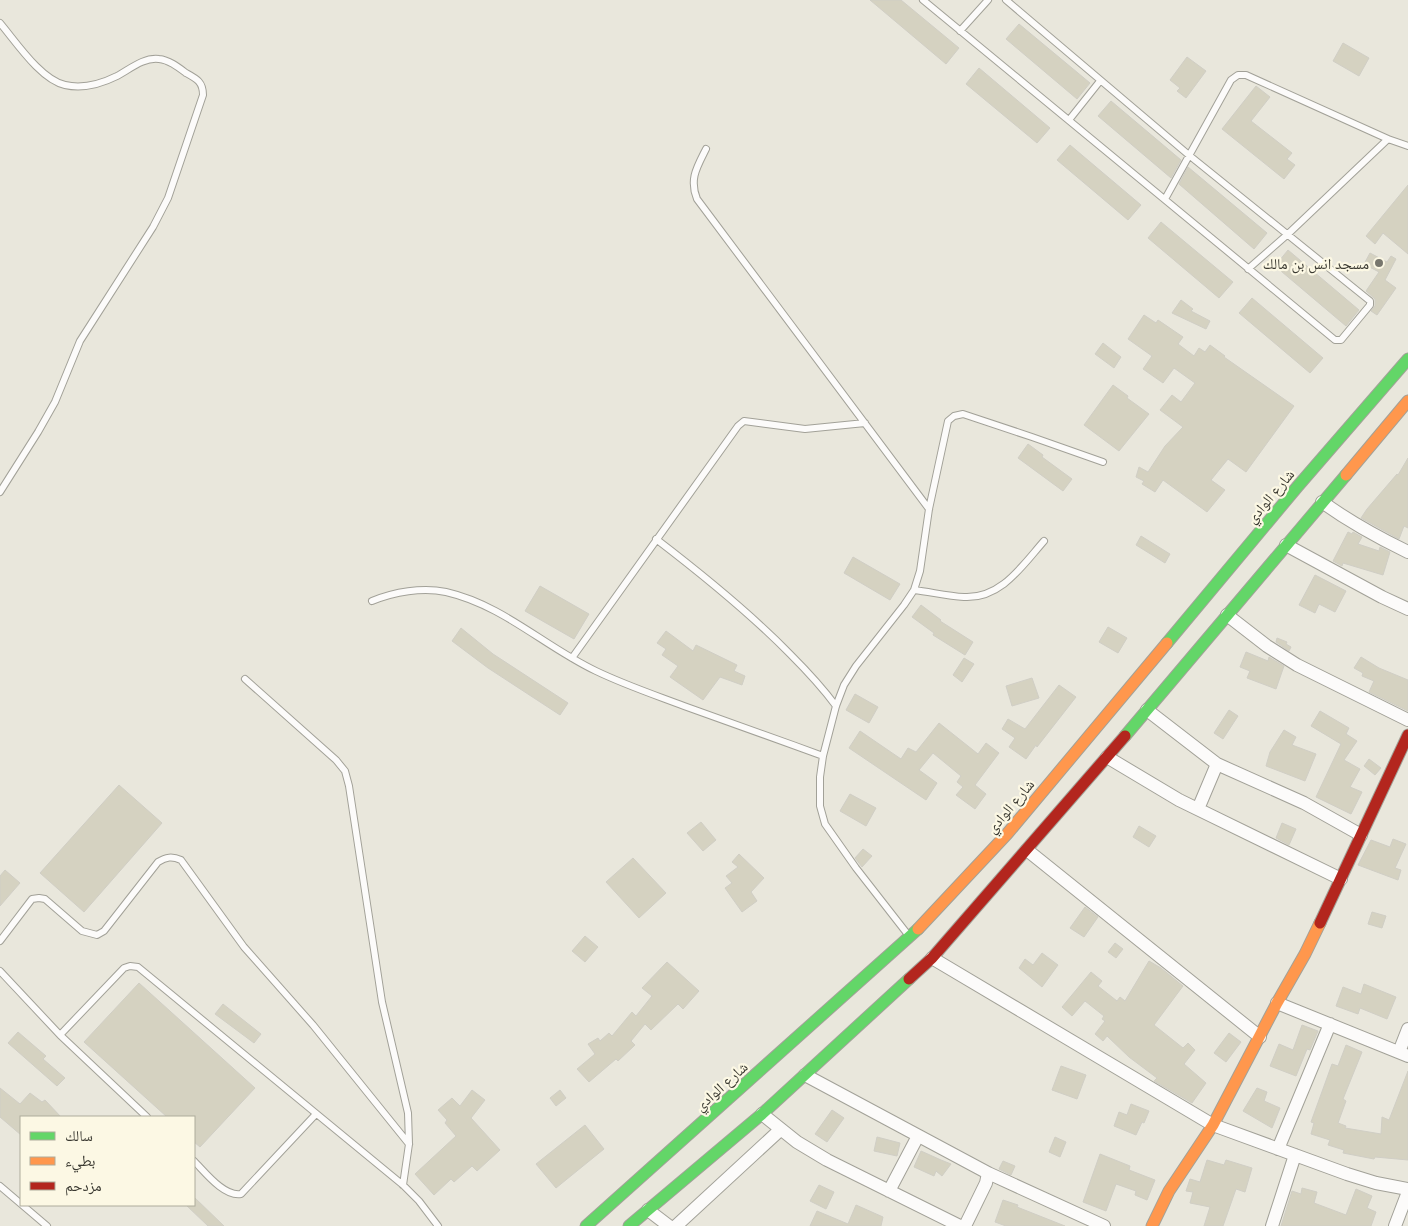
<svg xmlns="http://www.w3.org/2000/svg" width="1408" height="1226" font-family="'Space Grotesk','Noto Naskh Arabic',sans-serif">
	<rect width="100%" height="100%" fill="#e9e7dc"/>
	<path fill="#d5d2c1" stroke="#d0cec5" d="M870,0H901L959,48L946,64Z
		M1019,24L1090,83L1077,99L1006,39Z
		M1343,43L1369,58L1359,76L1333,61Z
		M1187,57L1206,71L1186,98L1177,91L1180,88L1170,80Z
		M979,68L1050,128L1037,143L966,84Z
		M1256,86L1270,97L1251,121L1292,153L1287,159L1295,165L1284,179L1222,129Z
		M1111,101L1181,160L1171,178L1098,116Z
		M1070,145L1141,205L1128,220L1057,160Z
		M1188,167L1267,233L1254,249L1179,184Z
		M1408,185V254L1383,233L1375,244L1366,236Z
		M1161,222L1233,282L1219,298L1148,238Z
		M1288,250L1359,310L1346,326L1275,266Z
		M1370,253L1387,262L1391,256L1396,259L1385,280L1396,288L1377,315L1371,311L1375,306V299L1366,291L1379,272L1364,264Z
		M1252,298L1323,358L1310,373L1239,313Z
		M1181,300L1193,309L1191,311L1210,321L1206,329L1172,313Z
		M1144,315L1156,323L1158,320L1183,337L1178,344L1194,356L1199,348L1205,352L1210,345L1225,356L1224,357L1294,406L1246,472L1228,459L1211,480L1225,490L1207,512L1163,480L1155,492L1142,484L1144,481L1136,477L1139,467L1148,472L1165,446L1183,427L1160,410L1172,395L1181,402L1195,383L1174,368L1163,383L1143,369L1152,356L1128,339Z
		M1103,343L1121,357L1114,368L1095,354Z
		M1113,385L1128,396L1127,398L1149,414L1119,451L1084,425Z
		M1028,444L1043,455L1042,457L1072,479L1063,491L1018,458Z
		M1408,458V528L1404,526L1399,539L1361,518L1367,509L1397,474L1398,475Z
		M1348,532L1352,534L1353,532L1362,537L1358,544L1379,551L1380,547L1390,552L1383,575L1343,563L1342,566L1333,561Z
		M1141,536L1170,554L1165,563L1136,545Z
		M853,557L900,584L890,600L844,573Z
		M1315,575L1346,591L1335,612L1319,604L1315,613L1299,605Z
		M540,586L589,614L574,639L525,611Z
		M921,605L941,620L940,621L973,642L965,655L933,635L934,633L912,617Z
		M1108,627L1127,638L1118,653L1099,642Z
		M461,628L493,654L568,703L560,715L488,668L452,641Z
		M666,631L693,651L696,645L737,665L734,671L745,676L742,685L720,677L703,700L670,677L678,666L662,655L666,649L657,643Z
		M1277,638L1287,642L1286,644L1291,647L1289,651L1276,642Z
		M1246,652L1268,661L1269,657L1284,666L1276,689L1247,678L1250,671L1240,667Z
		M1361,657L1379,668L1408,680V711L1369,692L1374,681L1362,676L1363,673L1354,668Z
		M964,658L974,664L962,682L953,675Z
		M1032,678L1039,698L1012,706L1006,686Z
		M1059,685L1076,697L1037,747L1036,745L1026,759L1009,747L1015,738L1002,729L1008,719L1025,729Z
		M855,694L878,707L869,723L846,710Z
		M1229,710L1238,716L1223,739L1214,733Z
		M1320,711L1349,728L1346,734L1357,741L1344,760L1360,769L1350,787L1362,792L1351,814L1316,797L1341,744L1311,726Z
		M939,723L978,754L986,743L999,753L975,785L986,794L975,809L956,795L963,787L957,782L961,776L933,753L919,770L937,783L926,800L849,748L860,731L901,759L908,748L916,752Z
		M1284,730L1296,737L1292,745L1316,754L1305,781L1266,766L1270,752Z
		M1369,759L1381,768L1375,775L1364,766Z
		M119,785L162,823L84,912L40,873Z
		M850,794L876,808L866,826L840,811Z
		M701,822L716,840L703,851L687,833Z
		M1282,823L1296,829L1289,845L1276,838Z
		M1139,826L1156,836L1149,847L1133,837Z
		M1393,839L1406,844L1395,868L1401,870L1398,880L1358,865L1371,840L1390,847Z
		M863,849L872,856L862,867L855,858Z
		M739,854L764,878L751,892L757,901L742,912L725,888L732,883L726,876L738,867L732,862Z
		M633,858L666,893L639,918L606,882Z
		M5,870L20,883L0,906V876Z
		M1085,907L1098,917L1084,937L1070,928Z
		M1372,912L1386,916L1382,928L1368,924Z
		M585,936L598,947L585,962L572,951Z
		M1115,943L1123,949L1116,958L1108,952Z
		M1042,953L1058,965L1042,987L1019,968L1025,959L1033,965Z
		M1149,961L1161,968L1183,986L1154,1025L1183,1048L1188,1043L1195,1050L1184,1064L1206,1083L1192,1103L1154,1081L1157,1078L1129,1057L1107,1036L1103,1041L1095,1034L1105,1021L1102,1019L1104,1016L1085,1001L1072,1016L1062,1007L1091,972L1102,981L1098,986L1117,1001L1120,997L1125,1001Z
		M667,962L699,991L683,1009L678,1004L651,1030L645,1024L631,1041L635,1045L618,1061L616,1059L589,1082L577,1069L595,1054L588,1044L598,1038L600,1041L609,1033L612,1036L632,1012L636,1016L652,996L642,988Z
		M139,983L255,1088L200,1147L194,1142V1117H167L84,1042Z
		M1364,984L1396,997L1387,1019L1360,1008L1358,1014L1336,1006L1343,987L1361,994Z
		M223,1004L261,1034L254,1043L215,1014Z
		M1302,1025L1318,1031L1310,1050L1307,1049L1296,1076L1270,1066L1279,1044L1293,1050Z
		M18,1032L46,1056L43,1059L65,1078L57,1086L8,1043Z
		M1229,1033L1241,1042L1226,1062L1214,1053Z
		M1346,1045L1362,1052L1343,1099L1346,1101L1338,1123L1346,1126L1345,1128L1381,1134L1382,1117L1389,1120L1408,1071V1160L1375,1157L1374,1159L1343,1153L1344,1150L1328,1145L1330,1140L1311,1134L1314,1123L1311,1122L1332,1064L1338,1066Z
		M1061,1066L1086,1075L1077,1099L1052,1090Z
		M0,1088L20,1104L30,1093L42,1102L45,1100L61,1117H21V1135L0,1117Z
		M1257,1088L1267,1092L1264,1101L1280,1108L1272,1128L1243,1111Z
		M472,1090L485,1100L471,1118L500,1150L477,1171L472,1166L454,1182L451,1179L434,1195L415,1174L456,1136L445,1123L447,1120L438,1110L452,1098L460,1106Z
		M560,1090L566,1098L556,1106L550,1098Z
		M1131,1104L1149,1111L1144,1123L1142,1122L1136,1135L1114,1126L1119,1112L1127,1115Z
		M832,1110L844,1118L827,1142L815,1134Z
		M585,1125L604,1149L556,1188L536,1164Z
		M877,1137L900,1143L897,1156L874,1151Z
		M1055,1137L1066,1142L1060,1157L1049,1152Z
		M921,1151L941,1160L951,1164L942,1176L936,1171L934,1176L914,1167Z
		M1100,1154L1130,1166L1129,1170L1155,1180L1147,1200L1135,1195L1136,1191L1116,1184L1106,1211L1083,1202Z
		M1207,1160L1224,1165L1226,1160L1252,1168L1245,1192L1236,1189L1223,1226H1204L1210,1207L1190,1203L1193,1192L1186,1191L1190,1179L1200,1182Z
		M1003,1161L1015,1166L1011,1175L999,1169Z
		M819,1185L834,1192L826,1209L810,1201Z
		M1302,1188L1317,1192L1314,1203L1346,1215L1356,1189L1372,1196L1367,1208L1376,1212L1371,1226H1281L1292,1191L1301,1194Z
		M194,1197L224,1226H208L186,1205H194Z
		M1003,1200L1018,1205L1017,1207L1065,1226H1006L995,1222Z
		M856,1205L883,1217L881,1226H810L817,1211L848,1224Z"/>
	<g fill="none" stroke-linecap="round" stroke-linejoin="round">
		<g stroke="#a2a198" stroke-width="8">
			<path id="lane" d="M923,0L1335,340H1341L1370,305V301L1190,156L1006,0
				M0,23C16,42 41,80 65,85C83,89 101,84 117,76C130,69 144,57 159,59C169,60 178,67 186,73C197,79 203,82 203,95L168,198L153,227L80,341L55,402L38,432L0,492
				M960,31L988,0
				M1069,120L1100,81
				M706,149C697,167 689,179 697,199L929,509
				M1165,199L1231,80L1238,75H1246L1388,139
				M1248,269L1288,234L1388,139L1408,146
				M656,539C703,575 749,612 790,654C807,671 822,687 836,706
				M914,590C931,592 947,596 964,597C1001,599 1022,566 1044,541
				M372,601C394,592 422,587 446,592C503,605 545,647 596,671C625,685 655,695 684,706C731,723 777,739 823,756
				M572,658L738,426L744,421L805,429L865,423
				M245,679L336,760L345,771L349,786L382,1002L408,1113L409,1144L403,1185
				M909,936L856,868L825,824L820,806V777L823,756L836,706L844,685L856,666L904,605L914,590L920,571L929,509L948,421L954,416L963,414L1032,437L1103,462
				M0,941L32,899L39,898L45,899L82,931L97,935L104,931L158,862C166,857 172,856 181,860L244,947L313,1025L409,1144
				M0,971L60,1035L147,1117
				M60,1035L124,968L130,966L138,967L403,1185L419,1201L438,1226
				M194,1161C205,1172 224,1197 241,1194L316,1114
				M0,1186L47,1226"/>
		</g>
		<g stroke="#a2a198" stroke-width="14">
			<path id="street" d="M1322,502C1350,522 1377,537 1408,552
				M1286,545L1382,597L1408,609
				M1227,615L1267,646L1297,665L1408,720
				M1147,710L1217,764L1304,803L1361,835
				M1107,757L1179,800L1341,879
				M1198,809L1217,764
				M1027,850L1260,1037
				M932,958L1213,1125L1347,1174L1376,1183L1408,1189
				M1277,1003L1408,1056
				M1399,1052L1408,1029
				M805,1075L988,1173L986,1183L965,1226
				M762,1114L797,1142L827,1160L960,1226
				M1278,1149L1330,1024
				M988,1173L1104,1226
				M889,1191L918,1136
				M648,1210L669,1226
				M676,1226L780,1130
				M1272,1226L1295,1155
				M1395,1226L1408,1192"/>
		</g>
		<g stroke="#a2a198" stroke-width="13">
			<path id="fast" d="M1167,643L1298,486L1408,359
				M1125,736L1346,475
				M586,1226L918,929
				M629,1226L762,1114L909,979"/>
		</g>
		<g stroke="#a2a198" stroke-width="13">
			<path id="slow" d="M1346,475L1408,401
				M918,929L1007,834L1167,643
				M1152,1226L1169,1191L1213,1125L1277,1003L1305,954L1320,923"/>
		</g>
		<g stroke="#a2a198" stroke-width="13">
			<path id="jam" d="M1320,923L1408,735
				M909,979L932,958L1125,736"/>
		</g>
		<use href="#lane" stroke="#fcfbfa" stroke-width="6"/>
		<use href="#street" stroke="#fcfbfa" stroke-width="12"/>
		<use href="#fast" stroke="#63d668" stroke-width="11"/>
		<use href="#slow" stroke="#ff974d" stroke-width="11"/>
		<use href="#jam" stroke="#b3261e" stroke-width="11"/>
	</g>
	<circle fill="#77766d" stroke="#fcf8e4" stroke-width="2" cx="1379" cy="263" r="5"/>
	<g text-anchor="middle" dominant-baseline="central" stroke-width="4.5" stroke-linejoin="round" paint-order="stroke">
		<g font-size="15" fill="#3a3931" stroke="#fcf8e4" text-anchor="end">
			<text x="1369" y="263">مسجد انس بن مالك</text>
		</g>
		<g font-size="15" fill="#3a3931" stroke="#fcf8e4">
			<text transform="translate(1270 496) rotate(-50)">شارع الوادي</text>
			<text transform="translate(1010 806) rotate(-50)">شارع الوادي</text>
			<text transform="translate(721 1086) rotate(-42)">شارع الوادي</text>
		</g>
	</g>
	<rect x="20" y="1116" width="175" height="90" fill="#fcf8e4" stroke="#aeac9c"/>
	<rect x="30" y="1132" width="25" height="8" fill="#63d668" stroke="#aeac9c"/>
	<text x="65" y="1141" font-size="15" fill="#3a3931">سالك</text>
	<rect x="30" y="1157" width="25" height="8" fill="#ff974d" stroke="#aeac9c"/>
	<text x="65" y="1166" font-size="15" fill="#3a3931">بطيء</text>
	<rect x="30" y="1182" width="25" height="8" fill="#b3261e" stroke="#aeac9c"/>
	<text x="65" y="1191" font-size="15" fill="#3a3931">مزدحم</text>
</svg>
